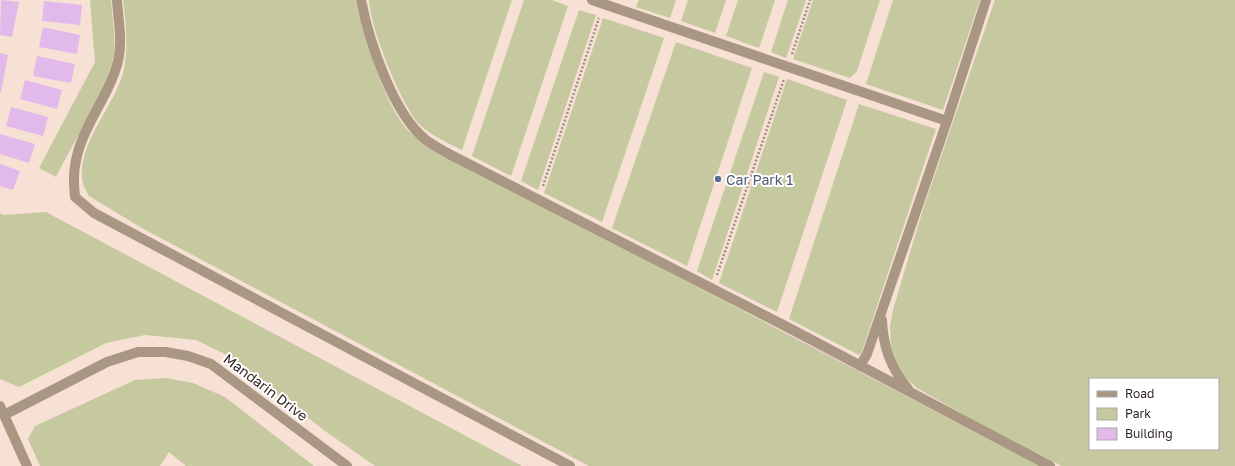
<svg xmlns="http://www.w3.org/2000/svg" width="1235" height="466" font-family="'Golos Text',sans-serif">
	<rect width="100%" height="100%" fill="#f7e0d4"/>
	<path fill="#c6c99f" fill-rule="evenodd" d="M90,0H111C112,19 117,40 113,58C105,97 73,141 56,177L39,168L95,62Z
		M123,0H355C365,36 381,93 402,123C410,135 424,142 435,150L1040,466H589L140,227L89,196C86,190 82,184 82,176C80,140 114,106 123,73C129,49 126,24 123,0Z
		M369,0H512L462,150C448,143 432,136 420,125C401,105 370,27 369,0Z
		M524,0H552L568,6L511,176L472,156Z
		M639,0H676L670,18L636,7Z
		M688,0H726L715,33L681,21Z
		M738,0H775L759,48L726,36Z
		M788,0H806L786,58L771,52Z
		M813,0H880L857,71L850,78L793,59Z
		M893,0H980L943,110L866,84Z
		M995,0H1235V466H1062L987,428L917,388L906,378L897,363L891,346L890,326L893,310L923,209ZM1090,379H1218V449H1090Z
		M579,10L596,15L538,190L521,181Z
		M603,18L664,38L602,222L544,193Z
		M676,42L752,68L687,266L612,228Z
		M764,72L779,77L712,280L697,271Z
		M787,79L847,100L777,312L719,283Z
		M859,104L936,129L861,354L859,355L789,319Z
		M46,212L522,466H375L325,431L229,356L196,340L145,335L106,343L19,387L0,379V213L3,215Z
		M166,378L193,383L225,397L314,466H186L169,452L160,466H40L28,439L35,426L135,380Z"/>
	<path fill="#e2b9eb" d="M1,0L19,2L12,37L0,35Z
		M44,1L82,5L80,25L42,21Z
		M43,27L80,35L77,54L39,47Z
		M0,53L8,55L1,92H0Z
		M37,56L75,64L71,83L33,76Z
		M25,80L62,90L57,109L20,99Z
		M11,107L48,117L43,136L6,126Z
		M0,134L35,144L29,163L0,154Z
		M0,164L20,171L13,190L0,186Z"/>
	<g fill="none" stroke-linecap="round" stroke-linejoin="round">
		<path stroke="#9e8e85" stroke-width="2.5" stroke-dasharray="2 2" stroke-linecap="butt" d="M792,54L810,0
			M543,186L599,18
			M717,275L784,79"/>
		<path stroke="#a99783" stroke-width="10" d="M117,0C118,20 123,41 118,61C109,98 80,128 75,166C73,176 74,187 75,197L94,213L570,466
			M361,0C369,41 393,114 426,140C433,145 442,150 449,154L791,329L1050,466
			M592,0L947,121L986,0
			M882,320C883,347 891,368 908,389
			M860,366L867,354L947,121
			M0,406L27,466
			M4,415L107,362L138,352H166L188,356L211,364L347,466"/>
	</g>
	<circle fill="#5c6f8a" stroke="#fff" stroke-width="1.5" cx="718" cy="179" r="4"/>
	<g text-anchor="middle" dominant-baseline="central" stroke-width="4" stroke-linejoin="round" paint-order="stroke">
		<g font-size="14" fill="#4e5e75" stroke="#fff" text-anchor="start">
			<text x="726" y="179">Car Park 1</text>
		</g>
		<g font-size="14" fill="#322925" stroke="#fff">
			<text transform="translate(266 387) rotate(37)">Mandarin Drive</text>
		</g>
	</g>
	<rect x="1089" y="378" width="130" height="72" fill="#ffffff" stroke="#ada9a8"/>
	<rect x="1097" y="391" width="20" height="6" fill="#a99783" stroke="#ada9a8"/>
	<text x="1125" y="398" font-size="12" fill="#322925">Road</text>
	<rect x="1097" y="408" width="20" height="12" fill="#c6c99f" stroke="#ada9a8"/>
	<text x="1125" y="418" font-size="12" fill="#322925">Park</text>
	<rect x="1097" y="428" width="20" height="12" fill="#e2b9eb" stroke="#ada9a8"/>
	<text x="1125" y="438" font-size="12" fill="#322925">Building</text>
</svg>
